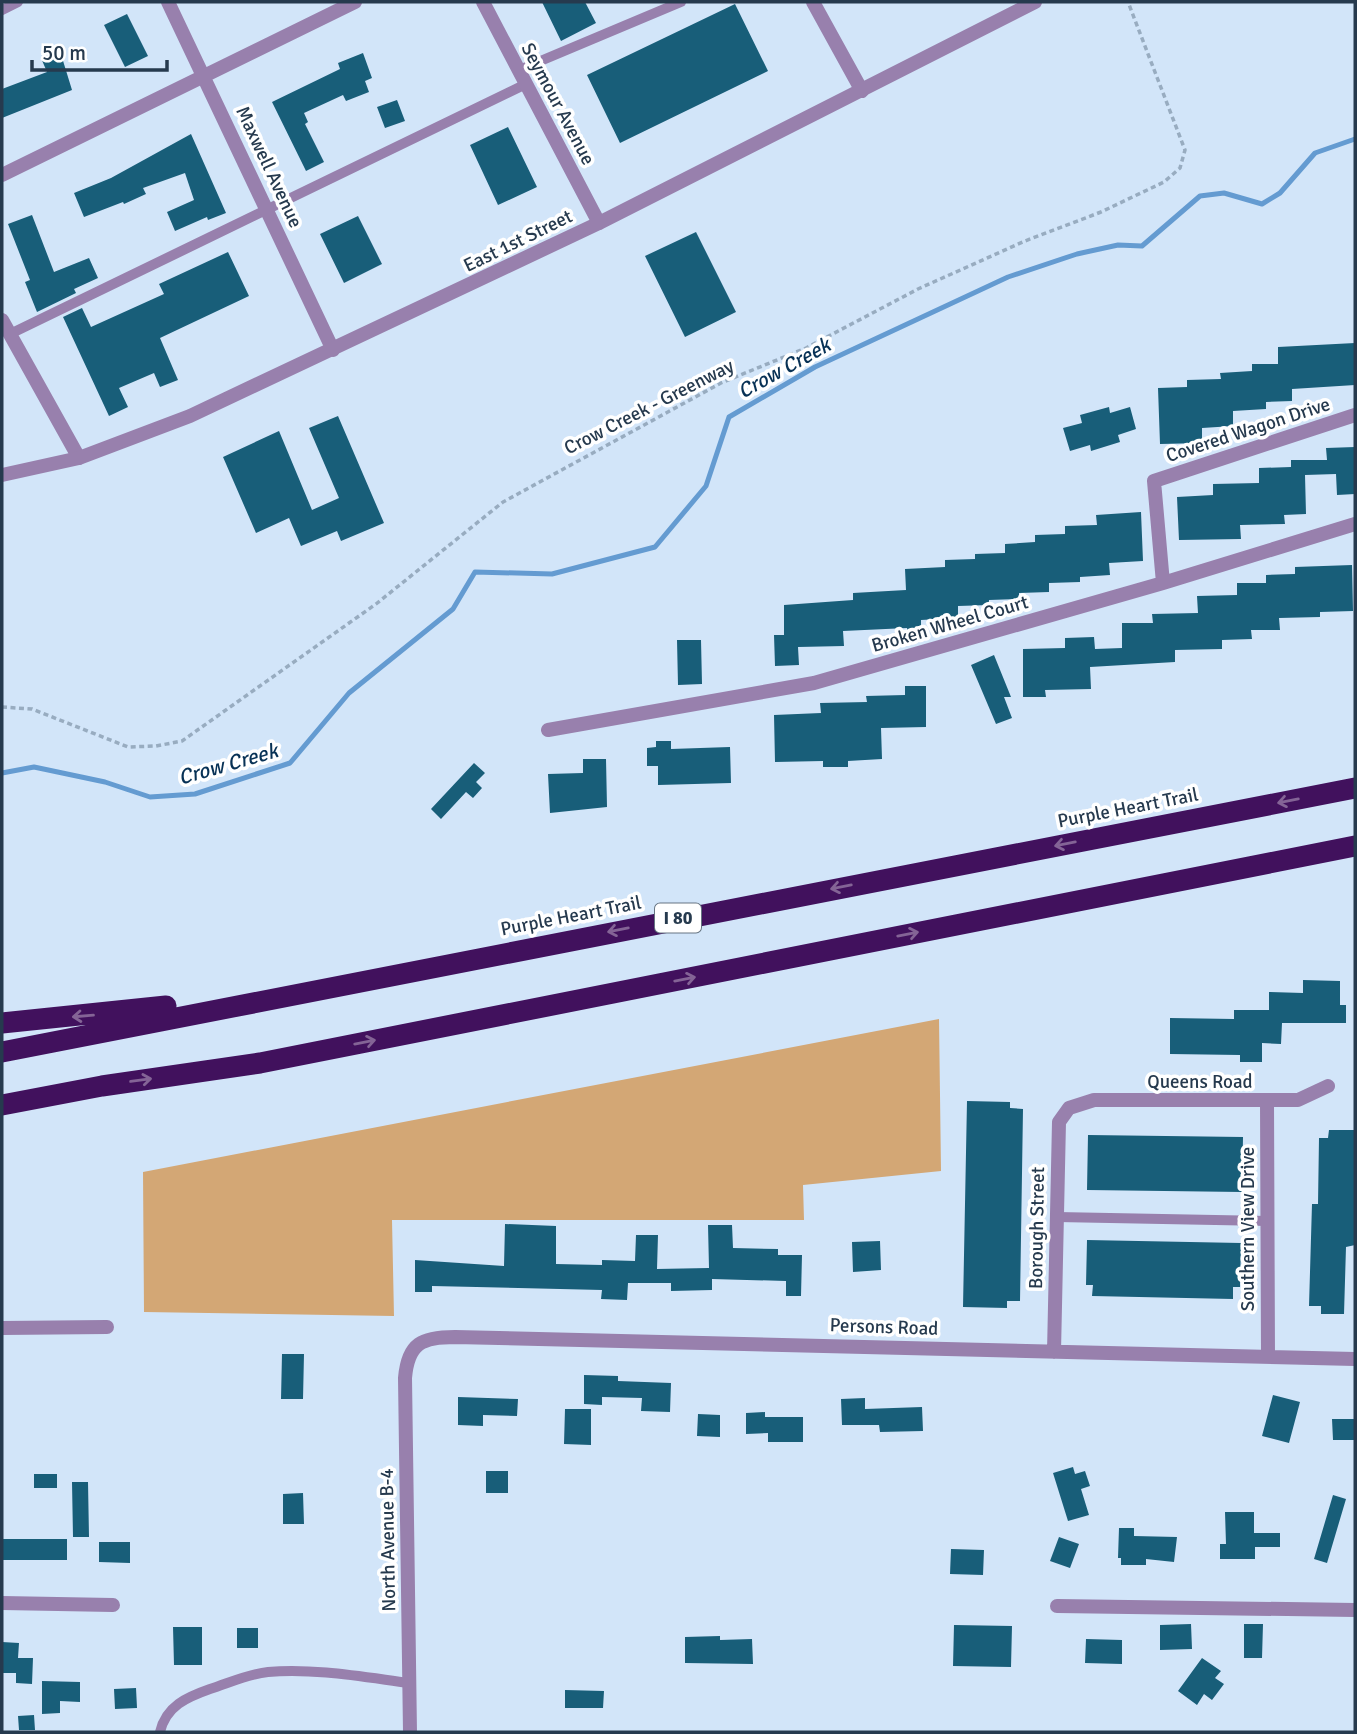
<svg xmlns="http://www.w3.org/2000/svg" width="1357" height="1734" font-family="Signika,sans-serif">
	<rect width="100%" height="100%" fill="#d2e5f9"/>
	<path fill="#d3a775" d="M939,1019L941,1171L803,1185L804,1220H392L394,1316L144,1312L143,1172Z"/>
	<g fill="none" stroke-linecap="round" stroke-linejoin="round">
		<path stroke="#649bd1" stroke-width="5" d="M2,773L34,767L105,782L150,797L195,794L290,763L349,693L453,609L475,572L552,574L655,547L706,486L729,417L815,367L1008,277L1077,254L1118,245L1142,246L1200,196L1224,193L1262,204L1280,193L1315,153L1355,139"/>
	</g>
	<path fill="#185e79" d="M542,2H585L596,23L561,41Z
		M735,4L768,71L620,143L587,75Z
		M127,14L148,56L125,67L104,25Z
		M60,51L72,90L2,118V89L47,72L41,58Z
		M363,53L372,78L365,81L369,92L346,101L343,95L304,113L308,122L305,124L324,162L306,171L272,102L340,69L338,63Z
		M397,100L405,121L385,128L377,107Z
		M508,127L537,187L498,205L470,145Z
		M191,134L226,213L208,220L207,217L175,231L167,212L194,200L185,173L143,188L146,194L124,204L123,202L84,217L74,193L111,178Z
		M32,215L54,272L89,258L98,278L74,289L76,293L37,312L25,282L30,280L8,224Z
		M358,216L382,264L344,283L320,234Z
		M696,232L736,312L685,337L645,256Z
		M228,252L249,296L160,338L178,380L160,387L154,373L119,388L128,407L109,416L63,317L82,308L91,327L164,294L159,284Z
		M1355,343V385L1292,389V401L1266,402V409L1233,411V426L1202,428V443L1160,444L1158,388L1187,387V380L1221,379L1220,373L1252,371V364H1278V347Z
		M1109,407L1110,413L1130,407L1136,429L1118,435L1120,442L1091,451L1090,445L1070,451L1063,428L1082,423L1080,415Z
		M338,416L384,523L341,541L337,531L301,546L289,518L256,533L223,457L279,431L312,510L339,498L309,428Z
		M1355,447V494L1337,495L1336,474L1305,475L1306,514L1284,515L1285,524L1240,525L1241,539L1179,540L1177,497L1213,495V484L1259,483V468L1291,467V460H1327L1326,448Z
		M1141,512L1143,561L1109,563L1110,575L1080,577V582L1049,583V592L1019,593V599L989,600V605L958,606V618L921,620V632L908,633L907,628L843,631L844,646L798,647L799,665L775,666L774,635H784V605L853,600V593L906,590L905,569L945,567V560L975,559V554L1005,553V544L1035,542V535L1065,534V526L1097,525L1096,515Z
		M1352,565L1353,611L1320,612V617L1279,618L1280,630H1251L1252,639L1222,640V649L1175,650V662L1090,667L1091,689L1045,690L1046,697H1023V649L1065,648V638L1094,637L1095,649L1122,648V623H1153L1152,614L1198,613L1197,596L1237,595V583H1266V575L1295,574V567Z
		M677,640H701L702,684L678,685Z
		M994,655L1011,697H1004L1012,718L996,724L971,665Z
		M905,686H926V727L881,728L882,759L848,761V767H823V761L775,762L774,715L821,713L820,703L867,702L866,696L905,695Z
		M656,741H671V749L730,747L731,783L658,785V766H647V748L656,747Z
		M583,759H606L607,807L550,813L548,774L583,773Z
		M474,763L485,773L476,782L482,788L473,798L466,792L441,819L431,809Z
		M1303,980L1340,981V1005H1346V1023H1282L1281,1044L1262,1043V1062H1240V1055L1170,1054V1018L1234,1019V1010H1269V992L1303,993Z
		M967,1101L1010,1102V1108L1023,1109L1020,1301H1007V1308L963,1307Z
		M1329,1130H1355V1245L1346,1247L1344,1314H1321V1306H1309L1312,1204H1318L1319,1138H1328Z
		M1088,1135L1243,1137L1242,1192L1087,1190Z
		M505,1224L556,1226V1264L602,1265V1260L635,1261L636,1235H658L657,1269L709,1268L708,1225H732L733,1248L778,1249V1255H802L801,1296H786V1281L712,1279V1290L671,1291V1283H628L627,1300L601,1299L602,1290L432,1286V1292H415V1260L504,1266Z
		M1087,1240L1241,1243L1240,1287H1233V1299L1092,1296L1093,1285H1086Z
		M880,1241L881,1270L853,1272L852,1242Z
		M282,1354H304L303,1399H281Z
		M584,1375L618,1376V1381L671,1383L670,1412L641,1411L642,1398L602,1397V1405L584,1404Z
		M1273,1395L1300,1402L1289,1443L1262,1436Z
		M458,1397L518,1399L517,1416L483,1415V1426L458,1425Z
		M865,1398V1409L922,1407L923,1431L880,1432L879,1425H842L841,1399Z
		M565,1409H591V1445L564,1444Z
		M765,1412V1417H803V1442H768V1433L746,1434V1413Z
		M698,1414L720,1415V1437L697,1436Z
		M1332,1419H1355V1440H1333Z
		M1073,1467L1075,1474L1085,1471L1090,1486L1081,1489L1089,1515L1068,1521L1053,1473Z
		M486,1471H508V1493H486Z
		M34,1474H57V1488H34Z
		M72,1482H88L89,1537H73Z
		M303,1493L304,1524H283V1494Z
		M1333,1495L1346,1499L1327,1563L1314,1559Z
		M1225,1512H1254V1533H1280V1547H1255V1559H1220V1544H1226Z
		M1119,1528H1134V1536L1177,1537L1174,1562L1146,1559V1565H1121V1558H1118Z
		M1059,1537L1079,1544L1070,1568L1050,1561Z
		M2,1539H67V1560H2Z
		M99,1542H130V1563L99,1562Z
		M951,1549L984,1550L983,1575L950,1574Z
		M1191,1624L1192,1649L1160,1650V1625Z
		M1244,1624H1263L1262,1658H1244Z
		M954,1625L1012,1626L1011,1667L953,1666Z
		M173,1627H202V1665H174Z
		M237,1628H258V1648H237Z
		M720,1636V1640L752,1639L753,1664L685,1663V1637Z
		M1086,1639L1122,1640V1664L1085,1663Z
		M2,1642L19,1643L18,1658H33L32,1684L16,1683V1673H2Z
		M1202,1658L1221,1671L1215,1678L1224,1684L1212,1700L1204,1694L1197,1705L1178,1691Z
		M42,1681L80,1682V1702L60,1701V1713L42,1714Z
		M136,1688L137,1708L115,1709L114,1689Z
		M565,1690L604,1691L603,1708H565Z
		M34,1715L35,1730H19L18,1716Z"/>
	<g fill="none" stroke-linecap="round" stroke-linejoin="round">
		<path stroke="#98acc0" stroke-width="3.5" stroke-dasharray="5 3.5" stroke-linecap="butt" d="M2,707L32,709L128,747L156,746L182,741L376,604L503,502L721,383L806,348L918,289L1025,241L1101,212L1164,182L1180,168L1185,150L1128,2"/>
		<path stroke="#9880ad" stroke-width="10" d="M2,10L18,2
			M519,70L681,2
			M10,334L526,84
			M1057,1217L1268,1221
			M160,1732C166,1706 187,1697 210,1689C229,1683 248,1674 268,1672C314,1668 363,1677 409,1683"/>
		<path stroke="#9880ad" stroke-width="14" d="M168,2L333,350
			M483,2L599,223
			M813,2L862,91
			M2,175L355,2
			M2,320L79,458
			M1163,583L1154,481L1355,415
			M548,730L814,683L1163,583L1355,524
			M1267,1102L1268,1356
			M2,1328L107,1327
			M1054,1352L1059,1122L1069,1108L1094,1100H1298L1328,1086
			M2,1603L113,1605
			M1057,1606L1355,1610
			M410,1732L405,1378C408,1343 422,1337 455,1337L1355,1359"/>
		<path stroke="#9880ad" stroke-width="14" d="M2,475L79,458L190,416L599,223L1035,2"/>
		<path stroke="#41115d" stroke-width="21" d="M2,1023L166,1006
			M2,1052L1355,788
			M2,1105L102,1086L260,1063L1355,846"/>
	</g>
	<defs><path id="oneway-shaft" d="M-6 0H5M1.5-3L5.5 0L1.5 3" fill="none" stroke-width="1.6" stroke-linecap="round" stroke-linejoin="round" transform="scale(1.75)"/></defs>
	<g stroke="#846496">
		<use href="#oneway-shaft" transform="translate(1288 801) rotate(169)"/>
		<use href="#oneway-shaft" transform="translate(1065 844) rotate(169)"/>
		<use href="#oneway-shaft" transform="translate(841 887) rotate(169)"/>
		<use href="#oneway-shaft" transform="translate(618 930) rotate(169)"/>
		<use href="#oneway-shaft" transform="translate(908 934) rotate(-11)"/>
		<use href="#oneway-shaft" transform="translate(685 979) rotate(-11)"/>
		<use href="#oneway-shaft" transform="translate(83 1016) rotate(175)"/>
		<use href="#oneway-shaft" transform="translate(365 1042) rotate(-11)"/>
		<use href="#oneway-shaft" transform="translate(141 1080) rotate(-8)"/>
	</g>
	<g text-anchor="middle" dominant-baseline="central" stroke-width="7" stroke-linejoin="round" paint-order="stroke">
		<rect fill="#fff" stroke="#677583" stroke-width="2" x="655" y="903.5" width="46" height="29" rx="5"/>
		<g font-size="18" font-weight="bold" fill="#263a4e">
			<text x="678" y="918">I 80</text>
		</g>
		<g font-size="19" fill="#263a4e" stroke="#fff">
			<text transform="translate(558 104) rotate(62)">Seymour Avenue</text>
			<text transform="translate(269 167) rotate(65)">Maxwell Avenue</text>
			<text transform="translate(518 241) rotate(-26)">East 1st Street</text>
			<text transform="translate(649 407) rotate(-27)">Crow Creek - Greenway</text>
			<text transform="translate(1248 430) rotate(-18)">Covered Wagon Drive</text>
			<text transform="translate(950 624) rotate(-16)">Broken Wheel Court</text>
			<text transform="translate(1128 808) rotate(-11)">Purple Heart Trail</text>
			<text transform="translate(571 916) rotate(-11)">Purple Heart Trail</text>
			<text x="1200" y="1082">Queens Road</text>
			<text transform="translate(1037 1228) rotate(-89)">Borough Street</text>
			<text transform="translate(1248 1229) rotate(-90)">Southern View Drive</text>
			<text transform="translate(884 1327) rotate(2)">Persons Road</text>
			<text transform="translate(388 1540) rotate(-91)">North Avenue B-4</text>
		</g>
		<g font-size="21" font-style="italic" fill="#073155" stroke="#fff">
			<text transform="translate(784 368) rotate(-29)">Crow Creek</text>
			<text transform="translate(228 764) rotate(-16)">Crow Creek</text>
		</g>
	</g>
	<rect width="1357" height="1734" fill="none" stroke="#263a4e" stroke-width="7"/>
	<path d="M32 60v10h135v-10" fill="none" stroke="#263a4e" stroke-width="3.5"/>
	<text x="42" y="60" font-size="21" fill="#263a4e" stroke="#ffffff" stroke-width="5" paint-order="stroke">50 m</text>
</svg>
